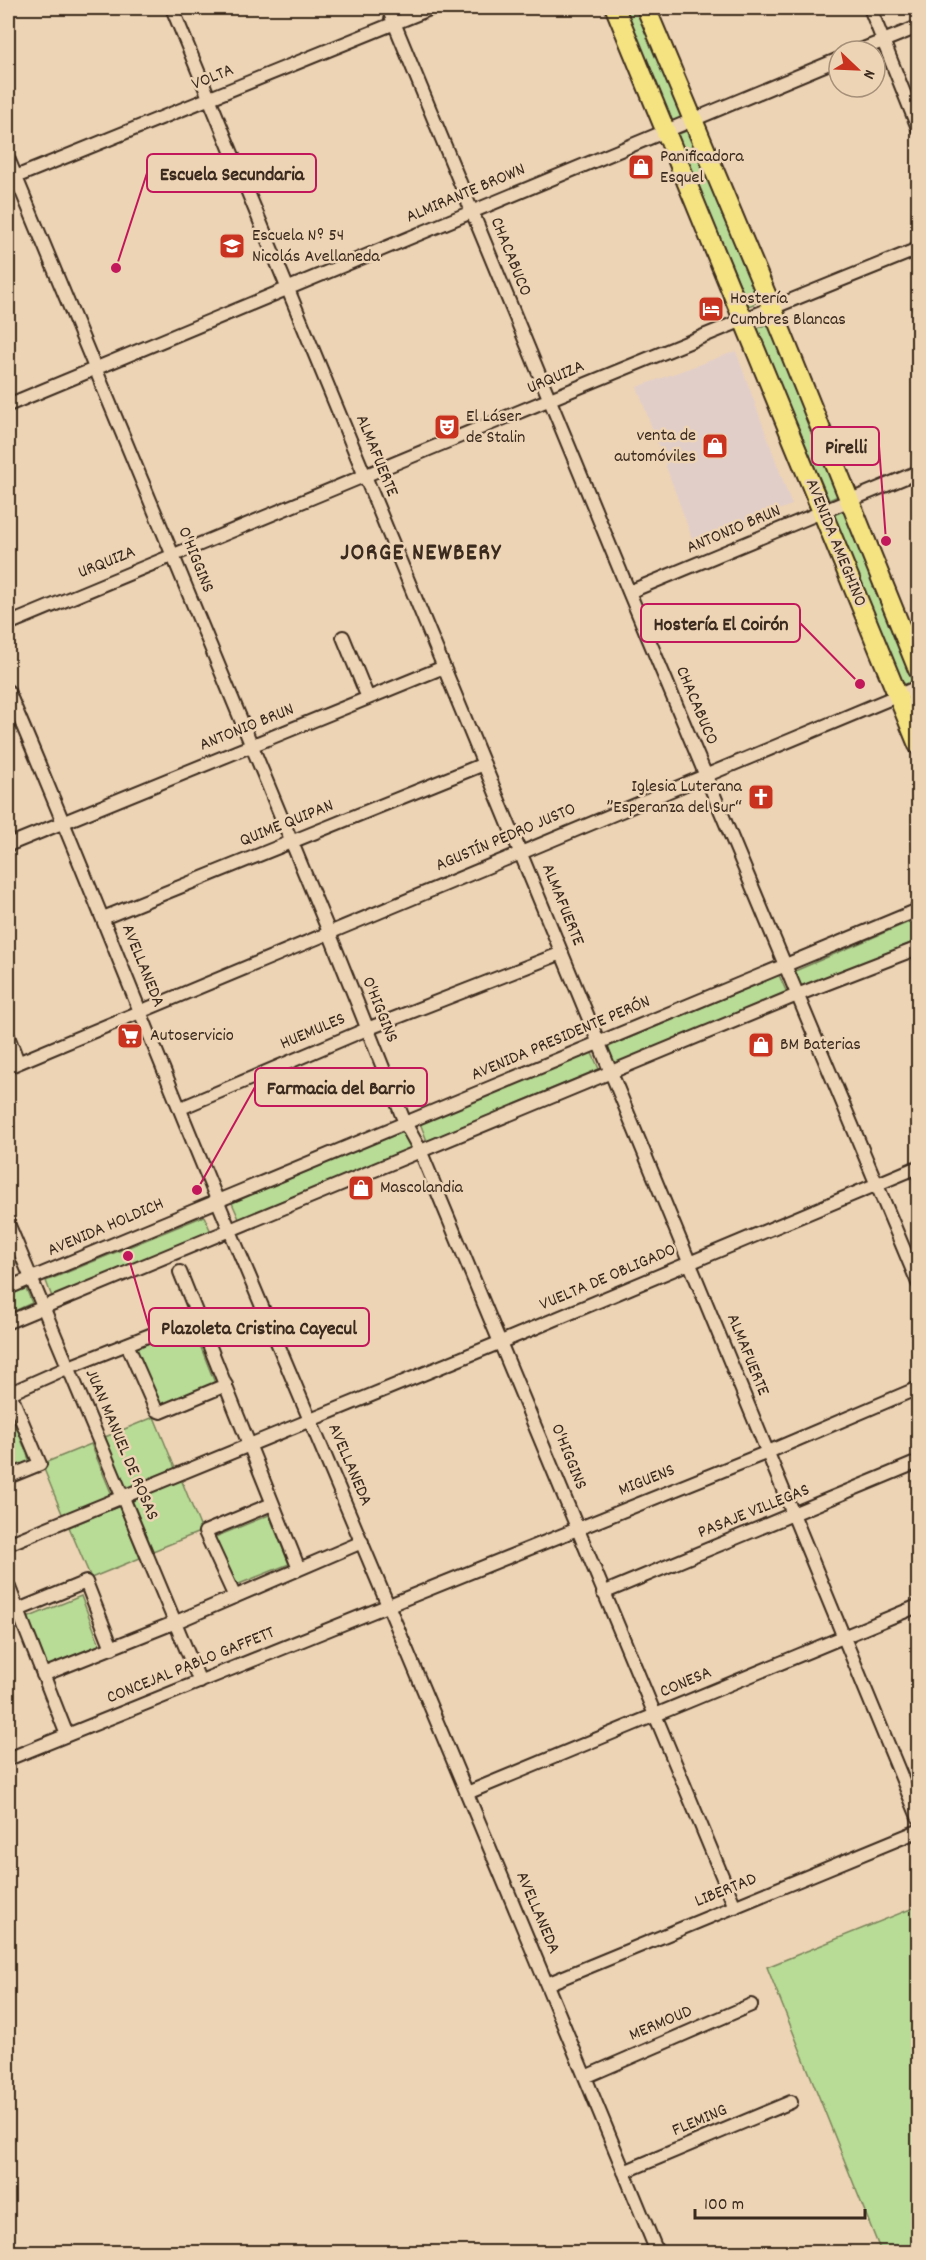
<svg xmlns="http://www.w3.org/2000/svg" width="926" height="2260" font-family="Dekko,sans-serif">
	<rect width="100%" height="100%" fill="#edd4b5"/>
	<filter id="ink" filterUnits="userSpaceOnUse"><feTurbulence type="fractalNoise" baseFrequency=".0167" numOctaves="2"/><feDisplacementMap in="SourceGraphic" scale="12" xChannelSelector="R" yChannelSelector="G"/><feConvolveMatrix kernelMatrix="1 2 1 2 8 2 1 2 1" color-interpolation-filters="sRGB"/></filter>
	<g filter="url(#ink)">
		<path fill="#e2cec8" d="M736,351L792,505L693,541L637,387Z"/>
		<path fill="#b8dc96" stroke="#7a835a" stroke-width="1.5" d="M623,8H638L685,117L672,123Z
			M689,130L762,300L749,306L676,135Z
			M769,323L842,494L829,500L756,329Z
			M843,510L916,681L903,686L830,516Z
			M918,695V729L906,700Z
			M918,918V940L802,989L795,971Z
			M779,975L787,993L615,1065L608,1047Z
			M591,1051L599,1069L427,1141L420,1123Z
			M404,1130L411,1148L240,1221L232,1203Z
			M204,1216L211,1232L52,1297L46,1281Z
			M25,1286L32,1303L8,1314V1293Z
			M192,1325L215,1383L158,1407L134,1349Z
			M8,1406L30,1462L8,1471Z
			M154,1417L175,1468L126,1489L105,1437Z
			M91,1444L112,1495L63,1516L42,1464Z
			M181,1479L202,1531L153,1551L132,1500Z
			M119,1506L140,1558L91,1578L69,1527Z
			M269,1515L289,1564L234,1586L215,1537Z
			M81,1596L100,1645L46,1667L27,1618Z
			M918,1906V2252H881L767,1967Z"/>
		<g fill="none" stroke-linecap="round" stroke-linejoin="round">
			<g stroke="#3b2a1e" stroke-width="16">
				<path id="minor" d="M172,8L918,1817
					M388,8L629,592L918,1283
					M870,8L918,128
					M858,51L918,27
					M8,158L329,932L405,1123L420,1150L735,1907
					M8,180L432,8
					M8,405L839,59
					M629,592L918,472
					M8,624C311,498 614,371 918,249
					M343,637L368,698
					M8,691C85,870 155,1053 231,1233C374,1572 518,1911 657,2252
					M8,845L444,667
					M103,918L484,764
					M8,1036L18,1062
					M8,1067L918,687
					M181,1108L367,1029L562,953
					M8,1223L200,1682
					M180,1272L299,1569
					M8,1288L918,910
					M8,1322L797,995L918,948
					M127,1344L156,1410L161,1412L226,1385
					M8,1394L69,1367L198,1316
					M8,1477L40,1464L10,1393
					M8,1544L501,1342L918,1167
					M8,1585L67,1735
					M603,1593L918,1462
					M235,1597L205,1532L272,1504
					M18,1610L86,1582L112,1648
					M43,1675L176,1622L362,1542
					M8,1759L768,1452L918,1388
					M467,1793L918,1606
					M547,1984L918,1831
					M585,2077L751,2005
					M624,2172L791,2102"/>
			</g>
			<g stroke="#3b2a1e" stroke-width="22">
				<path id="highway" d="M615,8L918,745
					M646,8L772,308L918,670"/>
			</g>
			<use href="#minor" stroke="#edd4b5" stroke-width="12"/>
			<use href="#highway" stroke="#f5e382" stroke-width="18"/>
		</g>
	</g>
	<defs>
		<g id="shop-square" transform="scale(1.35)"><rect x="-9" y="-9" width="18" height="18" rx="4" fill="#c8321e" stroke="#edd4b5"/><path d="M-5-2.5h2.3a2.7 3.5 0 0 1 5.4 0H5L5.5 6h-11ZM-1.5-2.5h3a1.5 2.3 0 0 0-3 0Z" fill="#fff"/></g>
		<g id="school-square" transform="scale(1.35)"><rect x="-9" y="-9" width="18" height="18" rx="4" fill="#c8321e" stroke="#edd4b5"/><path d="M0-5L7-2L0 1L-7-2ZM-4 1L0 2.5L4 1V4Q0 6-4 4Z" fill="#fff"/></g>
		<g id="hotel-square" transform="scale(1.35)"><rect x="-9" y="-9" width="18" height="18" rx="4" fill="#c8321e" stroke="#edd4b5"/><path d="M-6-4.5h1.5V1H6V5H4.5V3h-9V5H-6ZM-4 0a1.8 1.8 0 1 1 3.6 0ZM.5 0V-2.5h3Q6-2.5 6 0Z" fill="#fff"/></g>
		<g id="theatre-square" transform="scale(1.35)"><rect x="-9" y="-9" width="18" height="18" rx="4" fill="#c8321e" stroke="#edd4b5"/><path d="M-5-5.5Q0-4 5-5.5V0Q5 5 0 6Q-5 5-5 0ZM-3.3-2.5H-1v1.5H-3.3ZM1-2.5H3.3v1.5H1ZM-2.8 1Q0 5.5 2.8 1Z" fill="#fff"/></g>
		<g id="church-square" transform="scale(1.35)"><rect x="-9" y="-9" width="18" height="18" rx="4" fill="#c8321e" stroke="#edd4b5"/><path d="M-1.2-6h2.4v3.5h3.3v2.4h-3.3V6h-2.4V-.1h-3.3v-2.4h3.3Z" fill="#fff"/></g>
		<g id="supermarket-square" transform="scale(1.35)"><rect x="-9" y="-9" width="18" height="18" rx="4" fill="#c8321e" stroke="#edd4b5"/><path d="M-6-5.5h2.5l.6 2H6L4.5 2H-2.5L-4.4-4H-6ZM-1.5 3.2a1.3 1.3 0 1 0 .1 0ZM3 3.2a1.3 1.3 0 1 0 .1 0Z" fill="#fff"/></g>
	</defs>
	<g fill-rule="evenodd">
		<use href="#shop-square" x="641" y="167"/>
		<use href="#school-square" x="232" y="246"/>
		<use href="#hotel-square" x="711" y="309"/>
		<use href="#theatre-square" x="447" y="427"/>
		<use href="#shop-square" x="715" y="446"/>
		<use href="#church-square" x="761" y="797"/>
		<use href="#supermarket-square" x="130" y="1036"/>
		<use href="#shop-square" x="761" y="1045"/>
		<use href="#shop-square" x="361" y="1188"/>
	</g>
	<g text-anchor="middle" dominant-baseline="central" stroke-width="5" stroke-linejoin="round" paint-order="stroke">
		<g font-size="18" fill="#3b2a1e" stroke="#edd4b5">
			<text transform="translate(213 78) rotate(-22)">VOLTA</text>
			<text transform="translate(466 194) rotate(-23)">ALMIRANTE BROWN</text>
			<text transform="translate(510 257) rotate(68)">CHACABUCO</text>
			<text transform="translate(556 378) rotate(-23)">URQUIZA</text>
			<text transform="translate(376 456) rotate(68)">ALMAFUERTE</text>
			<text transform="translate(734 530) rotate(-23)">ANTONIO BRUN</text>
			<text transform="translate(835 543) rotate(68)">AVENIDA AMEGHINO</text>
			<text transform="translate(195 560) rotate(68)">O'HIGGINS</text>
			<text transform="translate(107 563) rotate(-22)">URQUIZA</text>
			<text transform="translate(696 706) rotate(67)">CHACABUCO</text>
			<text transform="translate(247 728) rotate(-22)">ANTONIO BRUN</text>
			<text transform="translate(287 824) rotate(-22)">QUIME QUIPAN</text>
			<text transform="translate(506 838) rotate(-23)">AGUSTÍN PEDRO JUSTO</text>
			<text transform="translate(562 905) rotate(68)">ALMAFUERTE</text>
			<text transform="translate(142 966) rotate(68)">AVELLANEDA</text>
			<text transform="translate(379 1010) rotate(68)">O'HIGGINS</text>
			<text transform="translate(313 1032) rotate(-23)">HUEMULES</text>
			<text transform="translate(561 1039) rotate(-23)">AVENIDA PRESIDENTE PERÓN</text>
			<text transform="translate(106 1228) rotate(-23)">AVENIDA HOLDICH</text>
			<text transform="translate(608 1278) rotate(-23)">VUELTA DE OBLIGADO</text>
			<text transform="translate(747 1355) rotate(68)">ALMAFUERTE</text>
			<text transform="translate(121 1445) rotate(67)">JUAN MANUEL DE ROSAS</text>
			<text transform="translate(568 1457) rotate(68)">O'HIGGINS</text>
			<text transform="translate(349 1465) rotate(67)">AVELLANEDA</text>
			<text transform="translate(647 1481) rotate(-22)">MIGUENS</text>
			<text transform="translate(754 1512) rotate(-22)">PASAJE VILLEGAS</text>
			<text transform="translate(191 1666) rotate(-22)">CONCEJAL PABLO GAFFETT</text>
			<text transform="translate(686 1683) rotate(-23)">CONESA</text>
			<text transform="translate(726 1891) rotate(-22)">LIBERTAD</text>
			<text transform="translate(537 1913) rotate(67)">AVELLANEDA</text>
			<text transform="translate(661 2024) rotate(-23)">MERMOUD</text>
			<text transform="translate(700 2121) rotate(-23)">FLEMING</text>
		</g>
		<g font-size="18" fill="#3b2a1e" stroke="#edd4b5" text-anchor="start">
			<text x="660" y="157">Panificadora<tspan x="660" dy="21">Esquel</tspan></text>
			<text x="252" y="236">Escuela Nº 54<tspan x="252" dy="21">Nicolás Avellaneda</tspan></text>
			<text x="730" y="299">Hostería<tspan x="730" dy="21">Cumbres Blancas</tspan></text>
			<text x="466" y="417">El Láser<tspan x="466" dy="21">de Stalin</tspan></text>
			<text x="696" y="436" text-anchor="end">venta de<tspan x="696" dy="21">automóviles</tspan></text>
			<text x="742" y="787" text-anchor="end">Iglesia Luterana<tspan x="742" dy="21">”Esperanza del Sur“</tspan></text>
			<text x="150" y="1036">Autoservicio</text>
			<text x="780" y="1045">BM Baterias</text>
			<text x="380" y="1188">Mascolandia</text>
		</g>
		<g font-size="24" font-weight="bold" letter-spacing="1.5" fill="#3b2a1e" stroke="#edd4b5">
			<text x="421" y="554">JORGE NEWBERY</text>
		</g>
	</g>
	<path fill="none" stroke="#c2185b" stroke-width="2" d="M116 268L147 173M886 541L879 446M860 684L800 623M197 1190L255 1087M128 1256L149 1327"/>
	<g fill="#c2185b" stroke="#edd4b5" stroke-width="2">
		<circle cx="116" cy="268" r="6"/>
		<circle cx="886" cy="541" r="6"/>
		<circle cx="860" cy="684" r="6"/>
		<circle cx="197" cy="1190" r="6"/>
		<circle cx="128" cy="1256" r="6"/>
	</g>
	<g fill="#edd4b5" stroke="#c2185b" stroke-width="2">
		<rect x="147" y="154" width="169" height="38" rx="6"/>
		<rect x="812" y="427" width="67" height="38" rx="6"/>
		<rect x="641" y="604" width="159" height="38" rx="6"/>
		<rect x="255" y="1068" width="172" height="38" rx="6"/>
		<rect x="149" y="1308" width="220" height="38" rx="6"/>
	</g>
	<g font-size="20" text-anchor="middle" font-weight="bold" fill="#3b2a1e">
		<text x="232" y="180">Escuela Secundaria</text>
		<text x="846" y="453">Pirelli</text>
		<text x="721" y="630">Hostería El Coirón</text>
		<text x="341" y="1094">Farmacia del Barrio</text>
		<text x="259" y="1334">Plazoleta Cristina Cayecul</text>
	</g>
	<rect width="926" height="2260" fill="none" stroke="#edd4b5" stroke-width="30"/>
	<rect x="15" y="15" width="896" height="2230" fill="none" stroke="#3b2a1e" stroke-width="2" filter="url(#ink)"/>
	<g transform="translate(857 69) rotate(113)"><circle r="28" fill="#edd4b5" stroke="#a69079" stroke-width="1.5"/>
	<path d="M0-4.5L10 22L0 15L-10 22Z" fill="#c8321e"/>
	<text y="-9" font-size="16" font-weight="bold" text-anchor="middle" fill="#3b2a1e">N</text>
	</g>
	<path d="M695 2209v9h170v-9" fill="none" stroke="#3b2a1e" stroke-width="3"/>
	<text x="704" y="2209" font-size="18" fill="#3b2a1e" stroke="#edd4b5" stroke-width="4.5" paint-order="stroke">100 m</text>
</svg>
